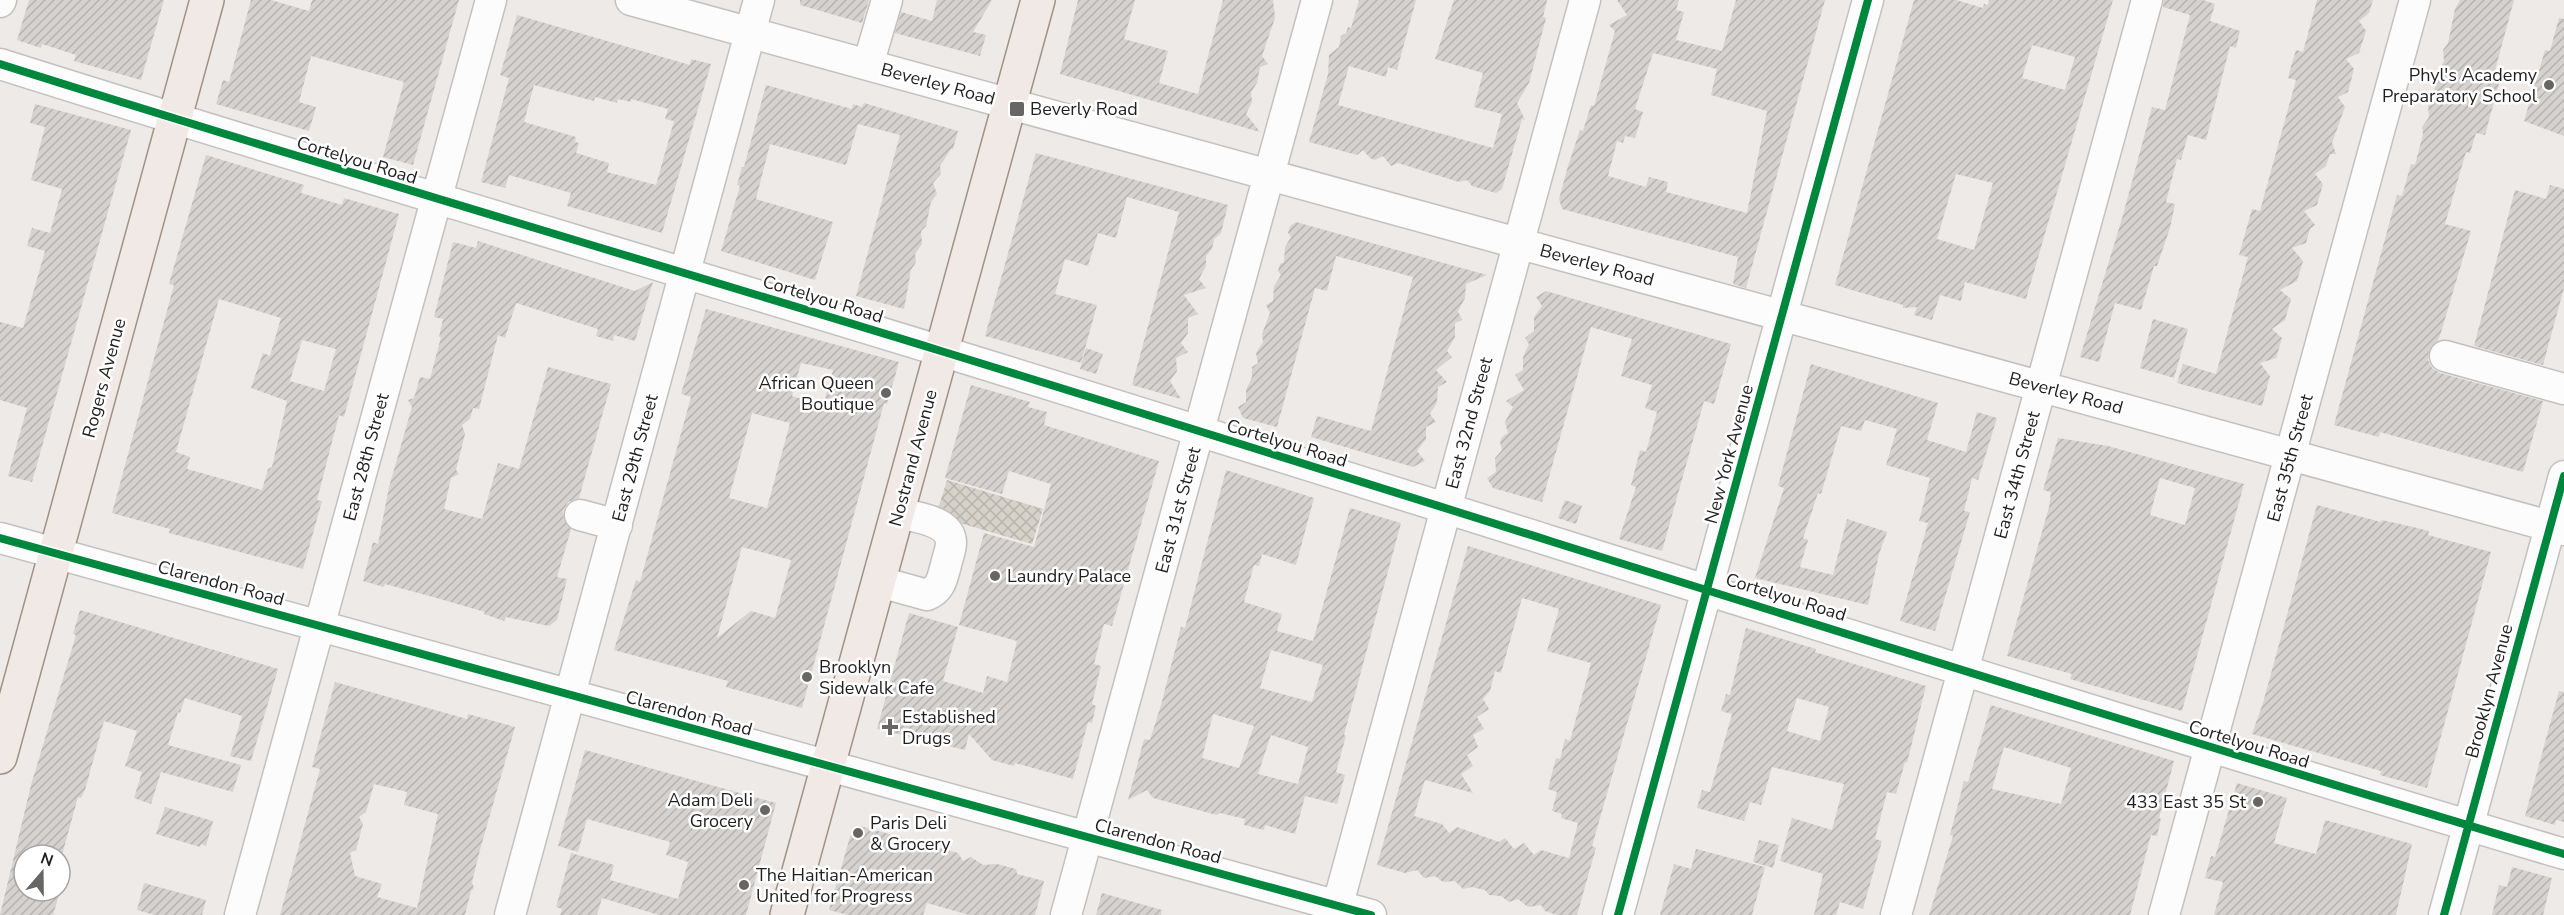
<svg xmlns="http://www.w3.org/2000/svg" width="2564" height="915" font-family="'Nunito Sans',sans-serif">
	<defs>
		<pattern id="construction-cross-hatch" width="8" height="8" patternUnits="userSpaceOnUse" patternTransform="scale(1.5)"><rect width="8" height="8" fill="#d6d2c9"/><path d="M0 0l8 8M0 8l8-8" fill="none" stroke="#b7b4ac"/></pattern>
		<pattern id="building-hatch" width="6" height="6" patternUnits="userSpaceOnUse" patternTransform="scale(1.5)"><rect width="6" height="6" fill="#d5d2d0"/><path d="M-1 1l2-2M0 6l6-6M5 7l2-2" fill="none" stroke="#b6b4b2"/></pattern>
	</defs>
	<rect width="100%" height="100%" fill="#edeae8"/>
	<path fill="url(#construction-cross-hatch)" d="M947,480L1043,509L1032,544L936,516Z"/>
	<path fill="url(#building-hatch)" fill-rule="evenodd" d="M29,0H164L141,80L74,61L76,55L42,44L41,48L17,40Z
		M251,0H271L309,11L312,0H459L413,165L383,157L404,82L311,56L299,102L316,107L309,131L216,104L223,80L229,82Z
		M800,0H869L862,23L800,5Z
		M937,0H992L973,32L986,35L980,56L895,33L901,12L932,21Z
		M1078,0H1135L1124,39L1168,51L1159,83L1198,94L1223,0H1273L1275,18L1262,56L1268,64L1260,67L1257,83L1251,92L1252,102L1246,114L1260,132L1060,74Z
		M1359,0H1416L1397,70L1388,67L1386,77L1349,66L1338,105L1493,148L1502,114L1474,107L1483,73L1435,59L1454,0H1547L1543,17L1546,18L1529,83L1517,103L1525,120L1522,119L1502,189L1496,193L1472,186L1467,180L1459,182L1398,163L1391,166L1383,156L1375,160L1370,158L1363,150L1357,155L1309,142L1328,74L1329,55L1339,47L1341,36L1346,33L1348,27L1351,28Z
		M1617,0H1679L1676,10L1684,12L1676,40L1722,51L1736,0H1825L1746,288L1733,284L1738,257L1562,209L1559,199L1568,166L1580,130L1583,131L1591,105L1594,106L1615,31L1609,25L1627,15ZM1653,53L1717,69L1711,95L1767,111L1747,213L1666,192L1668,182L1649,177L1646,187L1608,176L1617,141L1623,143L1625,136L1635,138L1643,112L1635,109Z
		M1914,0H1956L1983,8L1984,4L1988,5L1989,0H2113L2026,299L1965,282L1961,301L1940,295L1932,320L1914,315L1917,307L1903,308V305L1835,285ZM2032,45L2075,57L2065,90L2022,78ZM1956,174L1993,183L1974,250L1937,239Z
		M2164,0H2203L2215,4L2210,21L2240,31L2236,48L2230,46L2206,140L2188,135L2181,160L2177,159L2166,202L2175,204L2170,228L2157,266H2154L2141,310L2115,303L2099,362L2080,357L2123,215L2152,107L2165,110L2190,15L2163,7Z
		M2317,0H2373L2369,13L2359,21L2366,31L2359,53L2346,59L2354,69L2348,92L2338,97L2345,107L2332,143L2336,154H2330L2326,166L2315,174L2323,184L2317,205L2304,211L2315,225L2310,229L2306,243L2292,248L2303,261L2297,281L2280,290L2291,299L2285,320L2272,329L2282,338L2276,358L2260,363L2270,376L2262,406L2177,383L2183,364L2216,374L2248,257L2239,255L2252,209L2260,211L2296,80L2288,78L2292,63L2296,50L2303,52Z
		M2460,0H2514L2493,78L2500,80L2485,135L2476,133L2470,153L2466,152L2445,224L2471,231L2442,329L2438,341L2429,351L2428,360L2432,368L2440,373L2543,401L2523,472L2380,432L2379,437L2334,425L2397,195L2402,196L2411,164L2415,165L2423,134L2422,127L2429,117L2428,106L2432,100L2439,69L2444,61L2443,50L2448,43L2455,9Z
		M517,15L690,65L691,59L711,64L662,233L567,206L571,193L509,175L505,188L481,182L509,78L500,75ZM534,85L594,101L595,97L617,103L618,99L631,102V99L668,109L665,119L674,121L656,185L607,172L609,163L576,153L579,143L575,142L576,137L524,122Z
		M2559,18L2564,19V136L2524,121L2545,50L2550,51Z
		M766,85L852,109L853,104L862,107L864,103L958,131L953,149H951L940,166L941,174L933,183L937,194L931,202L926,226L921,231L922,244L915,254L916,262L911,270L904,309L856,296L900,135L858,124L846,165L770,144L756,199L833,222L815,280L721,251L740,186L737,185L742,167H744Z
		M35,104L131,130L32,482L8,476L27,408L0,400V322L23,328L45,251L27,246L32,228L50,233L62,189L31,180L45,127L30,123Z
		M1036,153L1228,205L1221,233L1214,239L1212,249L1206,256V266L1199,279L1206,288L1184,295L1198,314L1188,318V333L1181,343L1188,352L1176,358L1177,371L1170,381L1181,399L1132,385L1179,212L1127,197L1116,238L1098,233L1088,266L1065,259L1055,294L1097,305L1081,363L985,336Z
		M206,155L304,185L301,193L342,205L344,198L399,214L344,417L339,415L317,500L322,501L303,569L169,533L170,529L112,513L174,285L169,284ZM219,299L281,318L270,356L263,353L251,388L287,401L272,467L268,469L262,490L187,469L190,457L176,452ZM302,340L336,349L324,391L290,381Z
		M2550,185L2564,189V288L2543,365L2474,346L2515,190L2546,199Z
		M1296,222L1487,275L1466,284L1465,298L1458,311L1462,320L1455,323V337L1447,351L1452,357L1436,370L1447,382L1438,387L1437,402L1430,414L1436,422L1426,427V439L1417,451L1425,461L1413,467L1311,437L1317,416L1371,431L1413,277L1336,256L1327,291L1315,288L1277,427L1243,418L1238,407L1246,402V390L1252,377V367L1258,363L1256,353L1263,342L1262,334L1270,313L1266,305L1273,301L1274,286L1281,275L1278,271L1280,264L1284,262L1285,247L1291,237L1288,233L1290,226Z
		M478,241L635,291L653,282L635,341L614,335L613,341L596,336L598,329L516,303L505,338L498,335L479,409L473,408L470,419L462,425L465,434L456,470L459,474L451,478L444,509L482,519L498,463L519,469L548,367L611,384L579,498L568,502L563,511L564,520L571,529L557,577L567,579L557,620L549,626L506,617L504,621L484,614L485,612L433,597L385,584L384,587L363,581L373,542L378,544L389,487L412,407L408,400L414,398L420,377L430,379L441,337H439L443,319L434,317L453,242L476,248Z
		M1546,291L1731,344L1714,404L1704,401L1662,551L1619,539L1636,487L1631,485L1640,450L1646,452L1657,412L1645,408L1652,385L1621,376L1632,339L1591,327L1542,502L1493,488L1487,478L1496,472L1495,458L1502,450L1500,442L1502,437L1508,433L1505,422L1513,407L1506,401L1524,390L1515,375L1523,370V357L1529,344L1525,338L1534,331V317L1542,306L1536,297Z
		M706,309L899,362L887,404L884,403L802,708L726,687L728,681L614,650L636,580L640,582L691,397L681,394ZM801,363L833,370L823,406L792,396ZM752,413L790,423L767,508L729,498ZM742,547L791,560L775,618L751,611L717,638Z
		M2153,319L2188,329L2174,378L2140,368Z
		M1086,348L1103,354L1096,374L1080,369Z
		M1811,364L1938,403L1927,440L1966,452L1977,412L1997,418L1978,480L1972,478L1964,511L1970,512L1935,631L1900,621L1928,523L1919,521L1930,478L1886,465L1897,429L1865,420L1861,431L1841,426L1821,494L1818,493L1803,538L1808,540L1800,567L1833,575L1847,519L1887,532L1879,554L1868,605L1755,578L1784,488L1778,486Z
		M971,385L1030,402L1028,407L1047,412L1044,425L1159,461L1112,626L1104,624L1094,664L1101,666L1092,704L1096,706L1092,723L1088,722L1073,779L1015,763L1014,766L992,760L969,734L965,750L877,729L909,613L958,627L943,681L983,693L987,676L1007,682L1017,641L959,625L984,533L1034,547L1051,484L1009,471L1002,494L945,478Z
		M2058,438L2108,446L2244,484L2182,711L2070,679L2072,674L2007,656L2049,507L2051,492L2043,490ZM2160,478L2195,488L2185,525L2150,515Z
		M1226,470L1314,498L1296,565L1262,554L1259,566L1254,565L1244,602L1282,614L1277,631L1313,641L1350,508L1401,523L1344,735L1346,736L1336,772L1345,775L1337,804L1305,796L1295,834L1265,825L1264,830L1244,825L1245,819L1220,813L1217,815L1153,798L1147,790L1128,800L1144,739L1150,740L1161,705L1181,627L1185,628ZM1271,650L1323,665L1312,702L1260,688ZM1213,714L1254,726L1239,768L1202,758ZM1271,735L1308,747L1298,784L1258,774Z
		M1565,500L1582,506L1576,524L1558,518Z
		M2317,505L2381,522L2382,520L2413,527L2429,531L2428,535L2491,552L2427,788L2380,775L2381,771L2252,734L2263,703Z
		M1468,546L1661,605L1592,846L1596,848L1577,915H1557L1545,911L1541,905L1528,907L1518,899L1509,902L1501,896L1489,895L1485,890L1472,887L1463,889L1455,881L1443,882L1435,876L1424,878L1417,870L1405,873L1377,865ZM1522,598L1559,609L1547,651L1591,663L1570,741L1565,739L1560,759L1556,758L1548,789L1557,792L1552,811L1562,814L1561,818L1578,823L1569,858L1541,850L1534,855L1524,843L1514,849L1505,838L1499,842L1457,827L1449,833L1442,824L1414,816L1425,780L1473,793L1461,774L1473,766L1467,755L1478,747L1473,735L1484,729L1477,717L1489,709L1483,699L1490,691L1495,671L1501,673Z
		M80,610L278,669L251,761L230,756L242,716L185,698L180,713L178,712L168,745L241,765L233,792L161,772L151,804L134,798L142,772L125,766L137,731L104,721L85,790L81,798L78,797L62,855H24V891H54L53,894L59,895L53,915H0L31,785L76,635L73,634Z
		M1746,628L1816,649L1815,652L1926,686L1907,763L1905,762L1896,794L1887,792L1875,839L1882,841L1863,909L1840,902L1836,915H1814L1823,874L1780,861L1792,818L1832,830L1844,784L1772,767L1761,805L1750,802L1744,821L1697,808L1702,790L1710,792L1732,714L1721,711L1726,694L1730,695ZM1797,698L1829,707L1820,741L1787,731Z
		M335,682L467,719L468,714L515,727L480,850L472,882L474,888L471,891L465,915H280L320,769L312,767ZM374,784L407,792L404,805L438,814L417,908L377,897L382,884L355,876L350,853L356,850L363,824L359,817L366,812Z
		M2559,691L2564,692V822L2556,820L2555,825L2525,816Z
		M1991,705L2174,761L2159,818L2161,819L2157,836L2151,835L2130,915H1929L1953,836L1950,835L1964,781L1968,782ZM2004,747L2071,768L2061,804L1992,789Z
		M585,750L776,803L746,915H659L602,898L597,915H560L562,909L556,907L571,853L614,865L610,880L678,899L688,862L666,855L670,842L587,819L578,852L558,846Z
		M2237,783L2287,798L2274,843L2316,854L2325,820L2412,844L2396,915H2214L2223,882L2205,878L2211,856L2215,857Z
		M165,807L213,821L206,846L201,844L200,847L156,834Z
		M860,826L958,853L963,861L971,857L983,865L997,864L1016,869L1017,874L1044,881L1035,915H969L927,903L923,915H848L829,910L852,830Z
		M1759,840L1779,845L1773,868L1753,862Z
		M1696,849L1765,867L1752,915H1660L1674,864L1691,869Z
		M2512,867L2552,878L2543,915H2492L2499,885L2507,887Z
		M144,883L206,900L202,915H154L137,910Z
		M1102,893L1162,910L1161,915H1096Z"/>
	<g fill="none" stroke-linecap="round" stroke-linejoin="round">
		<g stroke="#c3c1c0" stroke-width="33">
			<path id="minor" d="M631,0L2564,530
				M0,2L1,0
				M0,64C313,163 628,255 941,351C1483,518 2021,692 2564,854
				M868,65L887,0
				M2445,356L2564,389
				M580,515L617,525
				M0,538L1371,915
				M880,582L927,595C941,589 942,579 946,565C947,559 951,550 951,543C951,520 914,517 898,513
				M240,915L491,0
				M510,915L759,0
				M1066,915L1317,0
				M1335,915L1585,0
				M1618,915L1868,0
				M1896,915L2147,0
				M2164,915L2415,0
				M2444,915L2564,476"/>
		</g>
		<g stroke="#a39184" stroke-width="36">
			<path id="major" d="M0,757L207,0
				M787,915L1038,0"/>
		</g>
		<use href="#minor" stroke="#fcfcfc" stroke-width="30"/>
		<use href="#major" stroke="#f1e9e5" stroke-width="33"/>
		<g stroke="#fff" stroke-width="11">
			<path id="cycleway" d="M0,64C313,163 628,255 941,351C1483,518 2021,692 2564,854
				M0,538L1371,915
				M1618,915L1868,0
				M2444,915L2564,476"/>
		</g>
		<use href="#cycleway" stroke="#00873e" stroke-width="8"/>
	</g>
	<g fill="#676665" stroke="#fff" stroke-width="2">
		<circle cx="2549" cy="85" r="6"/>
		<rect x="1009" y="101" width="16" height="16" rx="3"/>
		<circle cx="886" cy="393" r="6"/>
		<circle cx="995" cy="576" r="6"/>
		<circle cx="807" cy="677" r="6"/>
		<path d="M887 718h6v6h6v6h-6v6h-6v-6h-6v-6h6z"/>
		<circle cx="2258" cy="802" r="6"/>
		<circle cx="765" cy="810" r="6"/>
		<circle cx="858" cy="833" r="6"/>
		<circle cx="744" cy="885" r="6"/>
	</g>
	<g text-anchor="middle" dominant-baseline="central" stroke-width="5" stroke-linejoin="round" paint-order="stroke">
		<g font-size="18" fill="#1f1f1f" stroke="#fff" text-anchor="start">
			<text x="2537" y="75" text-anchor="end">Phyl's Academy<tspan x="2537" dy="21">Preparatory School</tspan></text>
			<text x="1030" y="109">Beverly Road</text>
			<text x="874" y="383" text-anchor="end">African Queen<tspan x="874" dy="21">Boutique</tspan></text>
			<text x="1007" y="576">Laundry Palace</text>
			<text x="819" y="667">Brooklyn<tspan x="819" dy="21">Sidewalk Cafe</tspan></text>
			<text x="902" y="717">Established<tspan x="902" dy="21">Drugs</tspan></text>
			<text x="753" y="800" text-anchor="end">Adam Deli<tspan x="753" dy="21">Grocery</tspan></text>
			<text x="2246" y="802" text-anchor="end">433 East 35 St</text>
			<text x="870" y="823">Paris Deli<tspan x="870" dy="21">&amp; Grocery</tspan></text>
			<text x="756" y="875">The Haitian-American<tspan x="756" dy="21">United for Progress</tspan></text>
		</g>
		<g font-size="18" fill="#1f1f1f" stroke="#fff">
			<text transform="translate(938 84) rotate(15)">Beverley Road</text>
			<text transform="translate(357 160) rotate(17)">Cortelyou Road</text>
			<text transform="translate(1597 265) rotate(15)">Beverley Road</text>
			<text transform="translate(823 299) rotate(17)">Cortelyou Road</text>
			<text transform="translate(104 378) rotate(-75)">Rogers Avenue</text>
			<text transform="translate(2066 393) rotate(15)">Beverley Road</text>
			<text transform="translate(1469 423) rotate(-75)">East 32nd Street</text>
			<text transform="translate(1287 443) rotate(17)">Cortelyou Road</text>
			<text transform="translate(1729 454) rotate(-75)">New York Avenue</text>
			<text transform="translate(366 457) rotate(-75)">East 28th Street</text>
			<text transform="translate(635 458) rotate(-75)">East 29th Street</text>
			<text transform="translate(913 458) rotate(-75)">Nostrand Avenue</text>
			<text transform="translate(2290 458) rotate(-75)">East 35th Street</text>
			<text transform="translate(2017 475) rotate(-75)">East 34th Street</text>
			<text transform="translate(1178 510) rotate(-75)">East 31st Street</text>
			<text transform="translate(221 583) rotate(15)">Clarendon Road</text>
			<text transform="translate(1786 597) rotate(17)">Cortelyou Road</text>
			<text transform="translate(2489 691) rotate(-75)">Brooklyn Avenue</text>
			<text transform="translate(689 713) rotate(15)">Clarendon Road</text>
			<text transform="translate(2249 744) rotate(17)">Cortelyou Road</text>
			<text transform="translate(1158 841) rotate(15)">Clarendon Road</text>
		</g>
	</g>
	<g transform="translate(42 873) rotate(20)"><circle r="28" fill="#ffffff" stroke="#a5a5a5" stroke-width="1.5"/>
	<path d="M0-4.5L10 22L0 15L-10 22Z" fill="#676665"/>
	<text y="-9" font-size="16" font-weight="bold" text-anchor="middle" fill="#1f1f1f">N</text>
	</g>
</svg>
